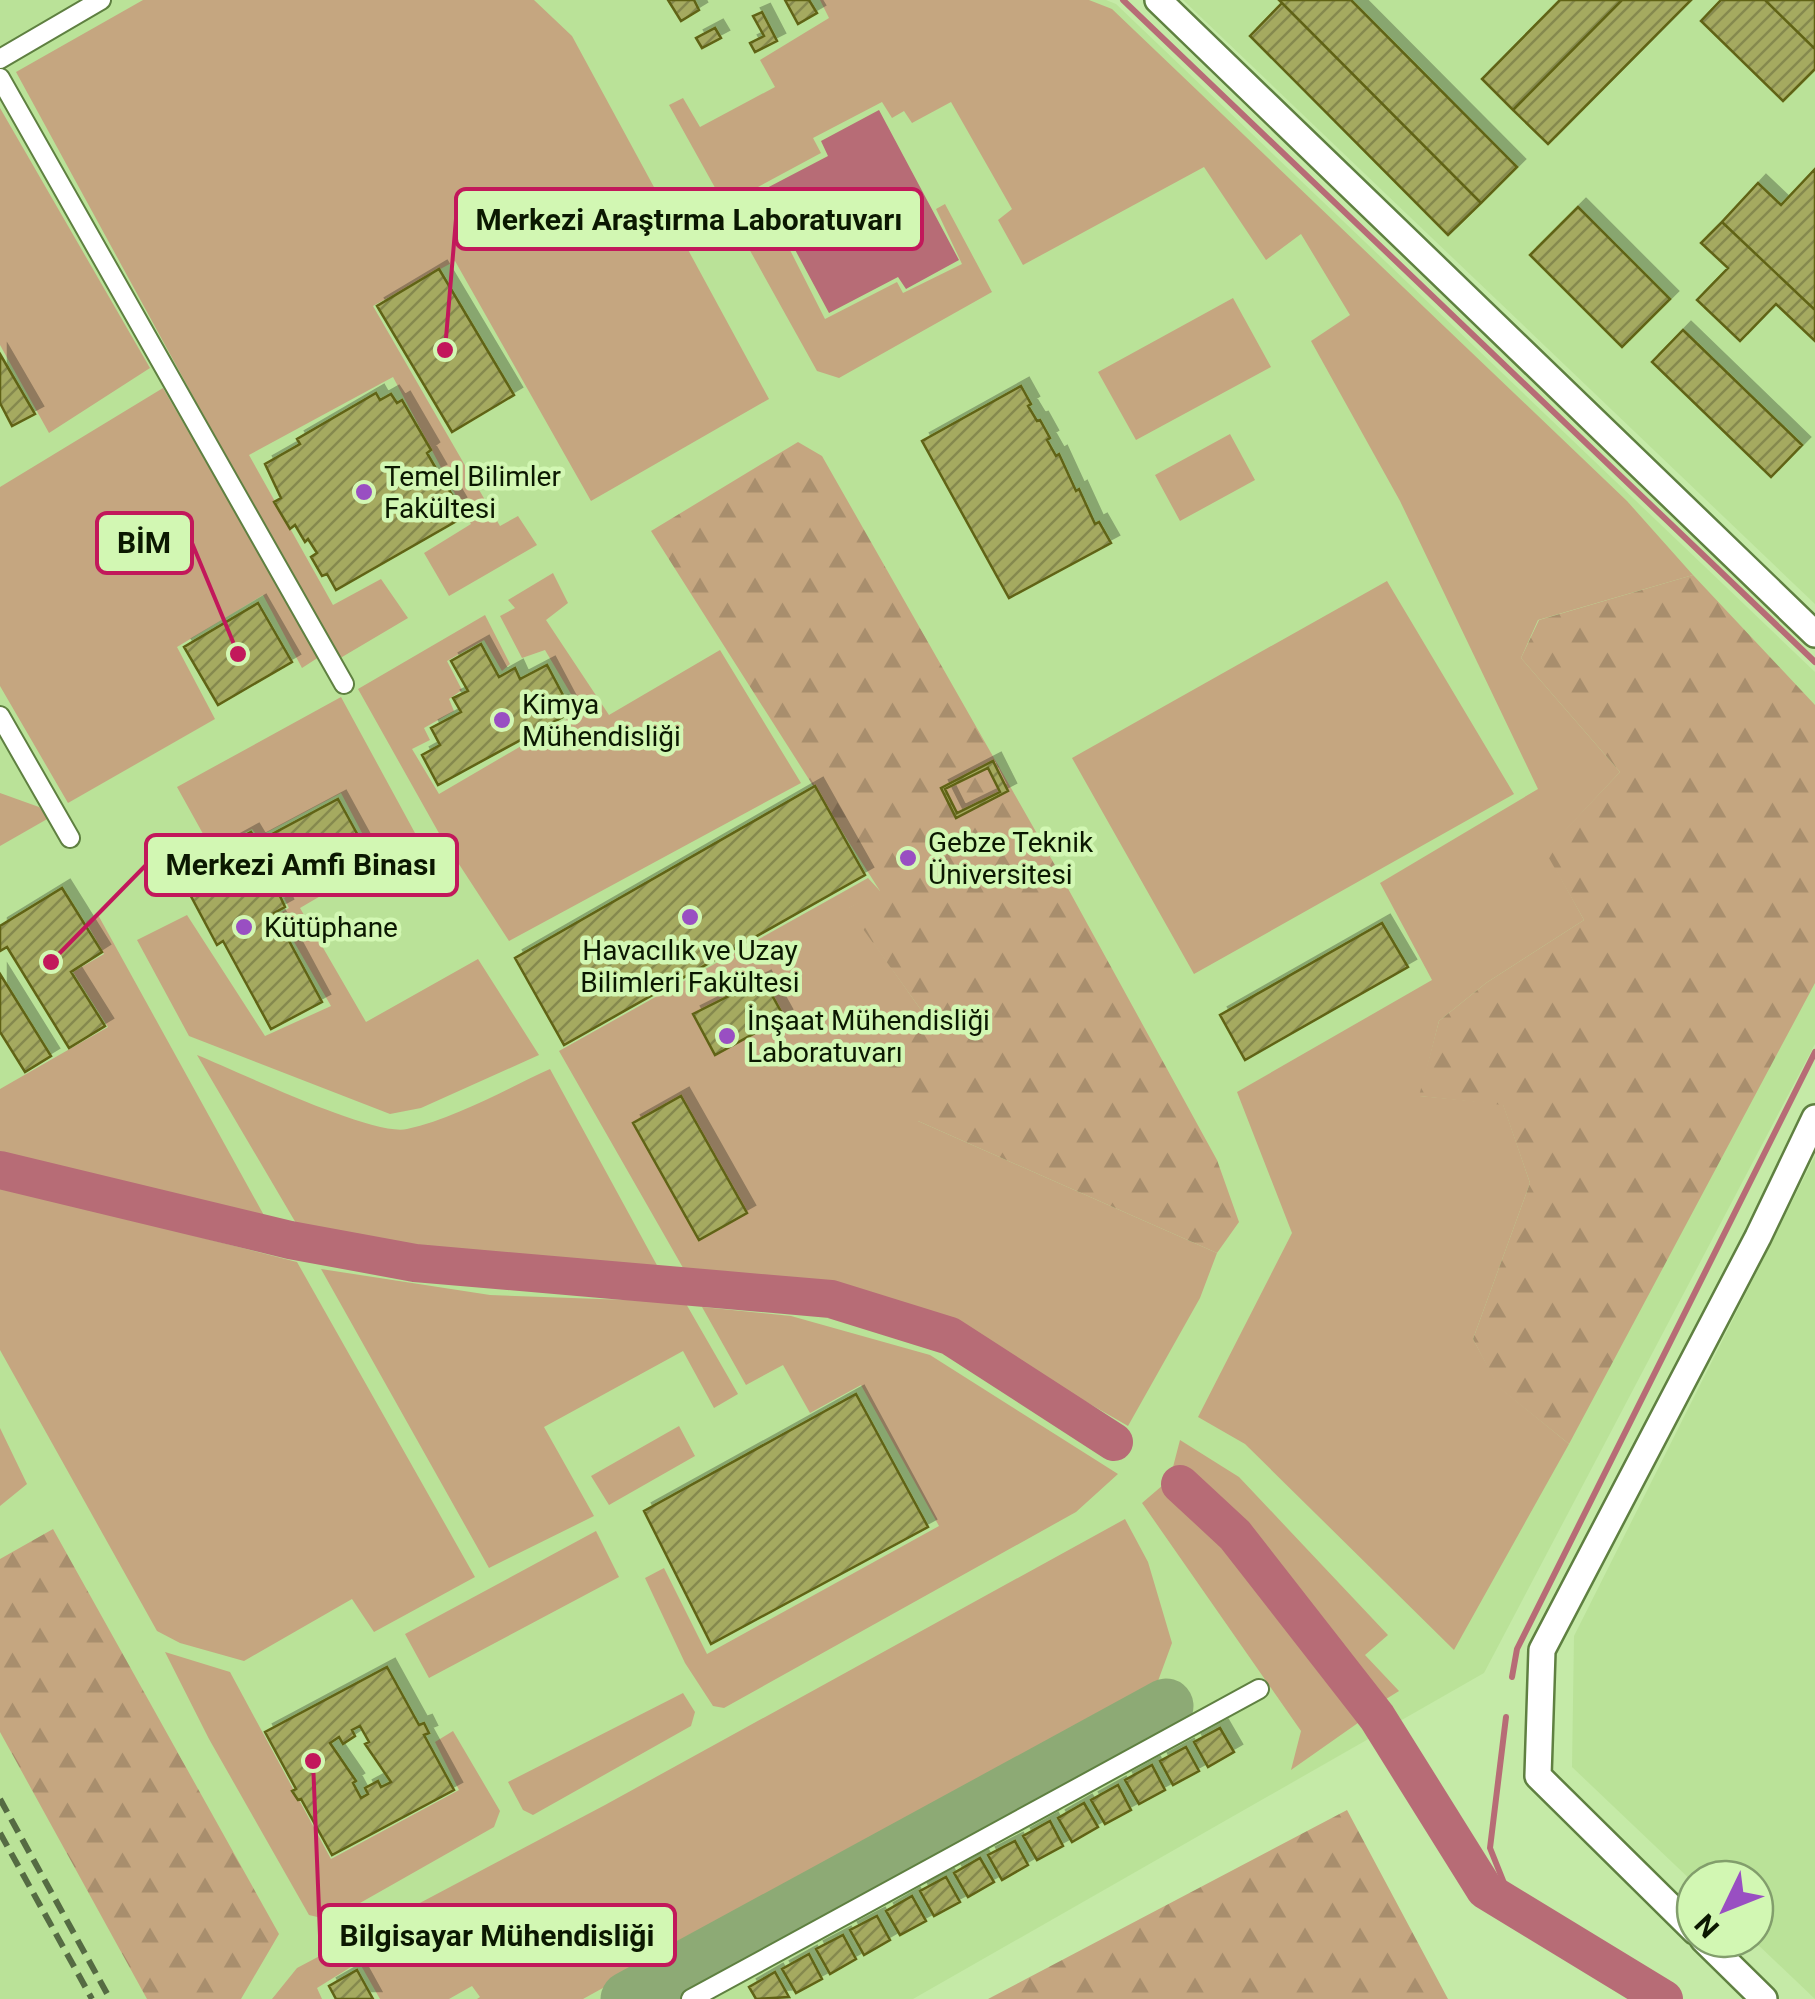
<svg xmlns="http://www.w3.org/2000/svg" width="1815" height="1999" font-family="Roboto,sans-serif">
	<defs>
		<pattern id="forest-firs" width="22" height="20" patternUnits="userSpaceOnUse" patternTransform="scale(2.5)"><rect width="22" height="20" fill="#c5a680"/><path d="M5 1l3.5 6h-7zM16 11l3.5 6h-7z" fill="#a88e6d"/></pattern>
		<pattern id="building-hatch" width="6" height="6" patternUnits="userSpaceOnUse" patternTransform="scale(2.5)"><rect width="6" height="6" fill="#a5aa61"/><path d="M-1 1l2-2M0 6l6-6M5 7l2-2" fill="none" stroke="#85894e"/></pattern>
		<filter id="shadow"><feDropShadow dx="8" dy="-8" stdDeviation="0" flood-color="#0004"/></filter>
	</defs>
	<rect width="100%" height="100%" fill="#c5eaa7"/>
	<path fill="#bae298" d="M0,0H1106L1116,4L1815,672V1044L1484,1673L913,1999H0Z
		M1183,0H1815V604Z
		M1815,1156V1999L1752,1939H1755V1879H1695V1884L1572,1767L1574,1636Z"/>
	<path fill="#c5a680" d="M143,0H534L572,36L769,399L591,501L455,261L373,306L500,526L518,516L537,545L449,596L424,553L471,524L393,377L249,455L333,605L381,579L408,618L337,660L16,72Z
		M820,0H1089L1112,9L1627,501L1693,575L1538,620L1521,658L1620,772L1546,851L1584,920L1486,983L1439,1021L1420,1096L1503,1104L1530,1183L1473,1339L1499,1387L1569,1444L1454,1650L1245,1444L1198,1417L1292,1233L1237,1092L1432,980L1380,883L1538,789L1400,501L1311,341L1350,315L1301,234L1266,260L1204,167L1023,265L998,220L1012,209L951,102L912,123L904,111L892,118L882,102L813,138L821,153L758,187L825,319L897,282L903,293L962,264L936,209L945,204L992,292L839,378L817,371L669,105L683,98L700,127L775,87L760,60L829,18Z
		M0,108L150,368L49,433L0,345Z
		M1233,298L1271,367L1136,440L1098,372Z
		M163,388L319,657L302,668L263,595L177,647L215,719L68,803L0,686V487Z
		M1230,434L1255,480L1180,521L1155,475Z
		M553,573L568,603L546,620L609,715L720,650L801,783L509,941L440,835L358,689L485,615L510,664L502,671L484,640L447,661L462,690L449,699L454,711L424,728L430,740L412,749L439,794L581,711L545,650L522,658L500,616L515,608L508,600Z
		M1387,581L1514,794L1194,974L1072,758Z
		M341,697L415,833L408,838L411,843L300,908L366,1022L478,959L539,1055L421,1108L390,1114L189,1036L137,940L187,915L265,1036L331,1006L278,914L289,908L284,898L371,850L341,793L258,837L252,829L212,850L177,787Z
		M0,793L39,807L49,818L0,846Z
		M868,878L881,892L849,908L921,1010L918,1121L1217,1253L1200,1298L1128,1426L950,1323L820,1288L686,1273L559,1051Z
		M97,913L266,1219L0,1155V1089L108,1027L73,972L104,954L86,922Z
		M197,1055C237,1071 373,1137 407,1129C456,1118 504,1090 550,1069L659,1269L417,1252L300,1230Z
		M0,1186L297,1262L475,1577L374,1632L352,1599L244,1661L180,1643L157,1631L0,1350Z
		M321,1269L490,1295L685,1302L738,1394L714,1408L683,1351L544,1427L594,1516L489,1568Z
		M702,1307L791,1316L930,1355L1118,1474L1076,1512L724,1708L713,1706L685,1663L645,1578L664,1568L707,1654L939,1526L861,1385L810,1413L783,1365L746,1385Z
		M679,1426L695,1456L609,1505L591,1476Z
		M0,1428L27,1484L0,1506Z
		M1180,1440L1239,1477L1388,1635L1365,1655L1399,1691L1378,1704L1213,1496L1173,1467Z
		M1163,1485L1226,1540L1365,1718L1291,1770L1301,1731L1142,1503Z
		M1125,1519L1148,1562L1172,1643L1158,1681L583,1999H477L480,1997L472,1986L449,1999H380L359,1962L317,1988L322,1999H272L297,1968L605,1805Z
		M596,1531L619,1577L429,1678L405,1634Z
		M165,1652L230,1672L331,1859L459,1790L435,1742L453,1731L500,1811L494,1827L330,1920L309,1915L209,1739Z
		M683,1693L695,1712L691,1726L533,1815L523,1810L508,1782Z"/>
	<path fill="url(#forest-firs)" d="M798,442L822,456L1060,874L1217,1160L1239,1222L1217,1253L918,1121L878,1047L921,1010L848,908L880,891L651,531Z
		M1693,575L1815,705V983L1569,1444L1498,1387L1473,1339L1530,1183L1503,1105L1419,1096L1439,1021L1486,983L1584,920L1545,851L1620,772L1521,658L1539,620Z
		M53,1529L279,1934L241,1999H147L0,1732V1559Z
		M1347,1810L1448,1999H988Z"/>
	<path fill="#b76c76" d="M879,110L959,260L906,289L898,277L829,313L763,190L828,156L821,141Z"/>
	<g fill="none" stroke-linecap="round" stroke-linejoin="round">
		<path stroke="#b76c76" stroke-width="6" d="M1123,0L1815,662
			M1512,1677L1517,1649L1815,1052
			M1506,1717L1490,1848L1514,1908"/>
		<path stroke="#b76c76" stroke-width="38" d="M0,1170L290,1240L415,1263L831,1299L950,1336L1114,1442
			M1180,1484L1235,1535L1377,1717L1485,1890L1664,1999"/>
		<path stroke="#8daa75" stroke-width="55" d="M628,1999L1166,1706"/>
	</g>
	<path fill="url(#building-hatch)" stroke="#606314" stroke-width="2.5" fill-rule="evenodd" filter="url(#shadow)" d="M668,0H694L699,10L681,21Z
		M785,0H809L817,13L798,24Z
		M1279,0H1351L1517,167L1481,203Z
		M1560,0H1622L1513,110L1482,79Z
		M1622,0H1691L1548,144L1513,110Z
		M1721,0H1765L1815,49V69L1783,101L1701,21Z
		M1765,0H1815V49Z
		M1282,3L1481,203L1448,235L1250,36Z
		M762,12L777,41L755,52L750,43L764,36L753,16Z
		M715,28L721,38L702,48L696,38Z
		M1815,169V310L1722,222L1758,183L1781,205Z
		M1578,207L1670,299L1622,347L1530,255Z
		M1722,222L1815,310V341L1776,304L1740,341L1697,300L1728,268L1701,243Z
		M439,269L514,395L452,432L377,306Z
		M1683,330L1802,445L1771,477L1652,362Z
		M0,354L35,414L12,426L0,403Z
		M1021,386L1031,404L1028,406L1037,421L1040,420L1050,438L1047,440L1056,456L1059,454L1076,491L1079,489L1095,524L1099,522L1111,543L1009,598L922,441Z
		M376,393L380,400L391,394L397,403L402,400L431,450L427,453L438,472L433,474L440,486L445,483L458,505L453,508L460,519L336,590L327,574L322,576L311,557L317,553L308,539L305,542L295,525L290,529L274,502L281,498L265,464L300,444L297,439Z
		M258,603L292,662L218,705L184,647Z
		M481,644L499,677L515,668L520,679L547,665L572,712L438,785L422,755L440,745L431,728L461,712L453,698L468,691L451,661Z
		M993,761L1008,791L956,818L941,788Z
		M988,768L1000,792L957,813L945,789Z
		M815,786L865,875L564,1045L515,958Z
		M338,799L366,850L280,896L285,907L274,913L322,1002L271,1029L223,941L217,945L178,872L251,832L257,842Z
		M62,888L102,952L71,972L105,1026L69,1048L7,947L0,951V926Z
		M1382,923L1408,967L1245,1060L1220,1015Z
		M0,974L51,1056L25,1072L0,1032Z
		M763,979L784,1017L715,1055L693,1014Z
		M681,1096L747,1213L699,1240L633,1123Z
		M856,1394L928,1527L711,1644L644,1511Z
		M387,1667L419,1725L424,1723L429,1733L424,1735L454,1790L332,1855L301,1799L298,1800L292,1791L296,1789L265,1732ZM360,1726L369,1742L365,1744L391,1782L381,1787L378,1781L365,1788L368,1794L361,1798L353,1783L356,1781L330,1743L339,1737L343,1744L355,1736L352,1730Z
		M1220,1728L1234,1752L1208,1767L1194,1742Z
		M1186,1747L1199,1771L1173,1785L1160,1761Z
		M1152,1765L1165,1790L1139,1804L1125,1780Z
		M1118,1785L1131,1810L1105,1824L1091,1800Z
		M1084,1803L1098,1827L1072,1842L1058,1818Z
		M1050,1821L1063,1846L1037,1860L1023,1836Z
		M1015,1841L1028,1865L1002,1880L988,1855Z
		M980,1858L994,1882L968,1897L954,1873Z
		M946,1877L960,1902L934,1916L920,1891Z
		M912,1896L926,1921L900,1935L886,1911Z
		M877,1916L890,1940L864,1955L850,1930Z
		M843,1935L856,1959L830,1974L816,1949Z
		M809,1954L822,1979L796,1993L782,1969Z
		M357,1970L373,1999H336L329,1986Z
		M775,1972L789,1997L756,1999L749,1987Z"/>
	<g fill="none" stroke-linecap="round" stroke-linejoin="round">
		<g stroke="#5f8041" stroke-width="22">
			<path id="pedestrian" d="M0,59L101,0
				M0,78L344,684
				M0,716L70,838
				M691,1999L1259,1689"/>
		</g>
		<g stroke="#5f8041" stroke-width="30">
			<path id="minor" d="M1158,0L1815,634
				M1695,1931L1538,1776L1542,1650L1758,1237L1815,1118
				M1703,1939L1764,1999"/>
		</g>
		<use href="#pedestrian" stroke="#fff" stroke-width="18"/>
		<use href="#minor" stroke="#fff" stroke-width="25"/>
		<path stroke="#556b43" stroke-width="6" stroke-dasharray="15 8" stroke-linecap="butt" d="M0,1799L110,1999
			M0,1833L92,1999"/>
	</g>
	<g fill="#994fc2" stroke="#d2f7b3" stroke-width="4">
		<circle cx="364" cy="492" r="10"/>
		<circle cx="502" cy="720" r="10"/>
		<circle cx="908" cy="858" r="10"/>
		<circle cx="690" cy="917" r="10"/>
		<circle cx="244" cy="927" r="10"/>
		<circle cx="727" cy="1036" r="10"/>
	</g>
	<g text-anchor="middle" dominant-baseline="central" stroke-width="9" stroke-linejoin="round" paint-order="stroke">
		<g font-size="28" fill="#0b1801" stroke="#d2f7b3" text-anchor="start">
			<text x="384" y="476">Temel Bilimler<tspan x="384" dy="32">Fakültesi</tspan></text>
			<text x="522" y="704">Kimya<tspan x="522" dy="32">Mühendisliği</tspan></text>
			<text x="928" y="842">Gebze Teknik<tspan x="928" dy="32">Üniversitesi</tspan></text>
			<text x="264" y="927">Kütüphane</text>
			<text x="690" y="950" text-anchor="middle">Havacılık ve Uzay<tspan x="690" dy="32">Bilimleri Fakültesi</tspan></text>
			<text x="747" y="1020">İnşaat Mühendisliği<tspan x="747" dy="32">Laboratuvarı</tspan></text>
		</g>
	</g>
	<path fill="none" stroke="#c2185b" stroke-width="4" d="M445 350L456 219M238 654L192 543M51 962L146 865M313 1761L320 1935"/>
	<g fill="#c2185b" stroke="#d2f7b3" stroke-width="4">
		<circle cx="445" cy="350" r="10"/>
		<circle cx="238" cy="654" r="10"/>
		<circle cx="51" cy="962" r="10"/>
		<circle cx="313" cy="1761" r="10"/>
	</g>
	<g fill="#d2f7b3" stroke="#c2185b" stroke-width="4">
		<rect x="456" y="189" width="466" height="60" rx="10"/>
		<rect x="97" y="513" width="95" height="60" rx="10"/>
		<rect x="146" y="835" width="311" height="60" rx="10"/>
		<rect x="320" y="1905" width="355" height="60" rx="10"/>
	</g>
	<g font-size="30" text-anchor="middle" font-weight="bold" fill="#0b1801">
		<text x="689" y="230">Merkezi Araştırma Laboratuvarı</text>
		<text x="144" y="553">BİM</text>
		<text x="301" y="875">Merkezi Amfi Binası</text>
		<text x="497" y="1946">Bilgisayar Mühendisliği</text>
	</g>
	<g transform="translate(1725 1909) rotate(227)"><circle r="48" fill="#d2f7b3" stroke="#829e6c" stroke-width="2.5"/>
	<path d="M0-8L18 38L0 25L-18 38Z" fill="#994fc2"/>
	<text y="-15" font-size="28" font-weight="bold" text-anchor="middle" fill="#0b1801">N</text>
	</g>
</svg>
